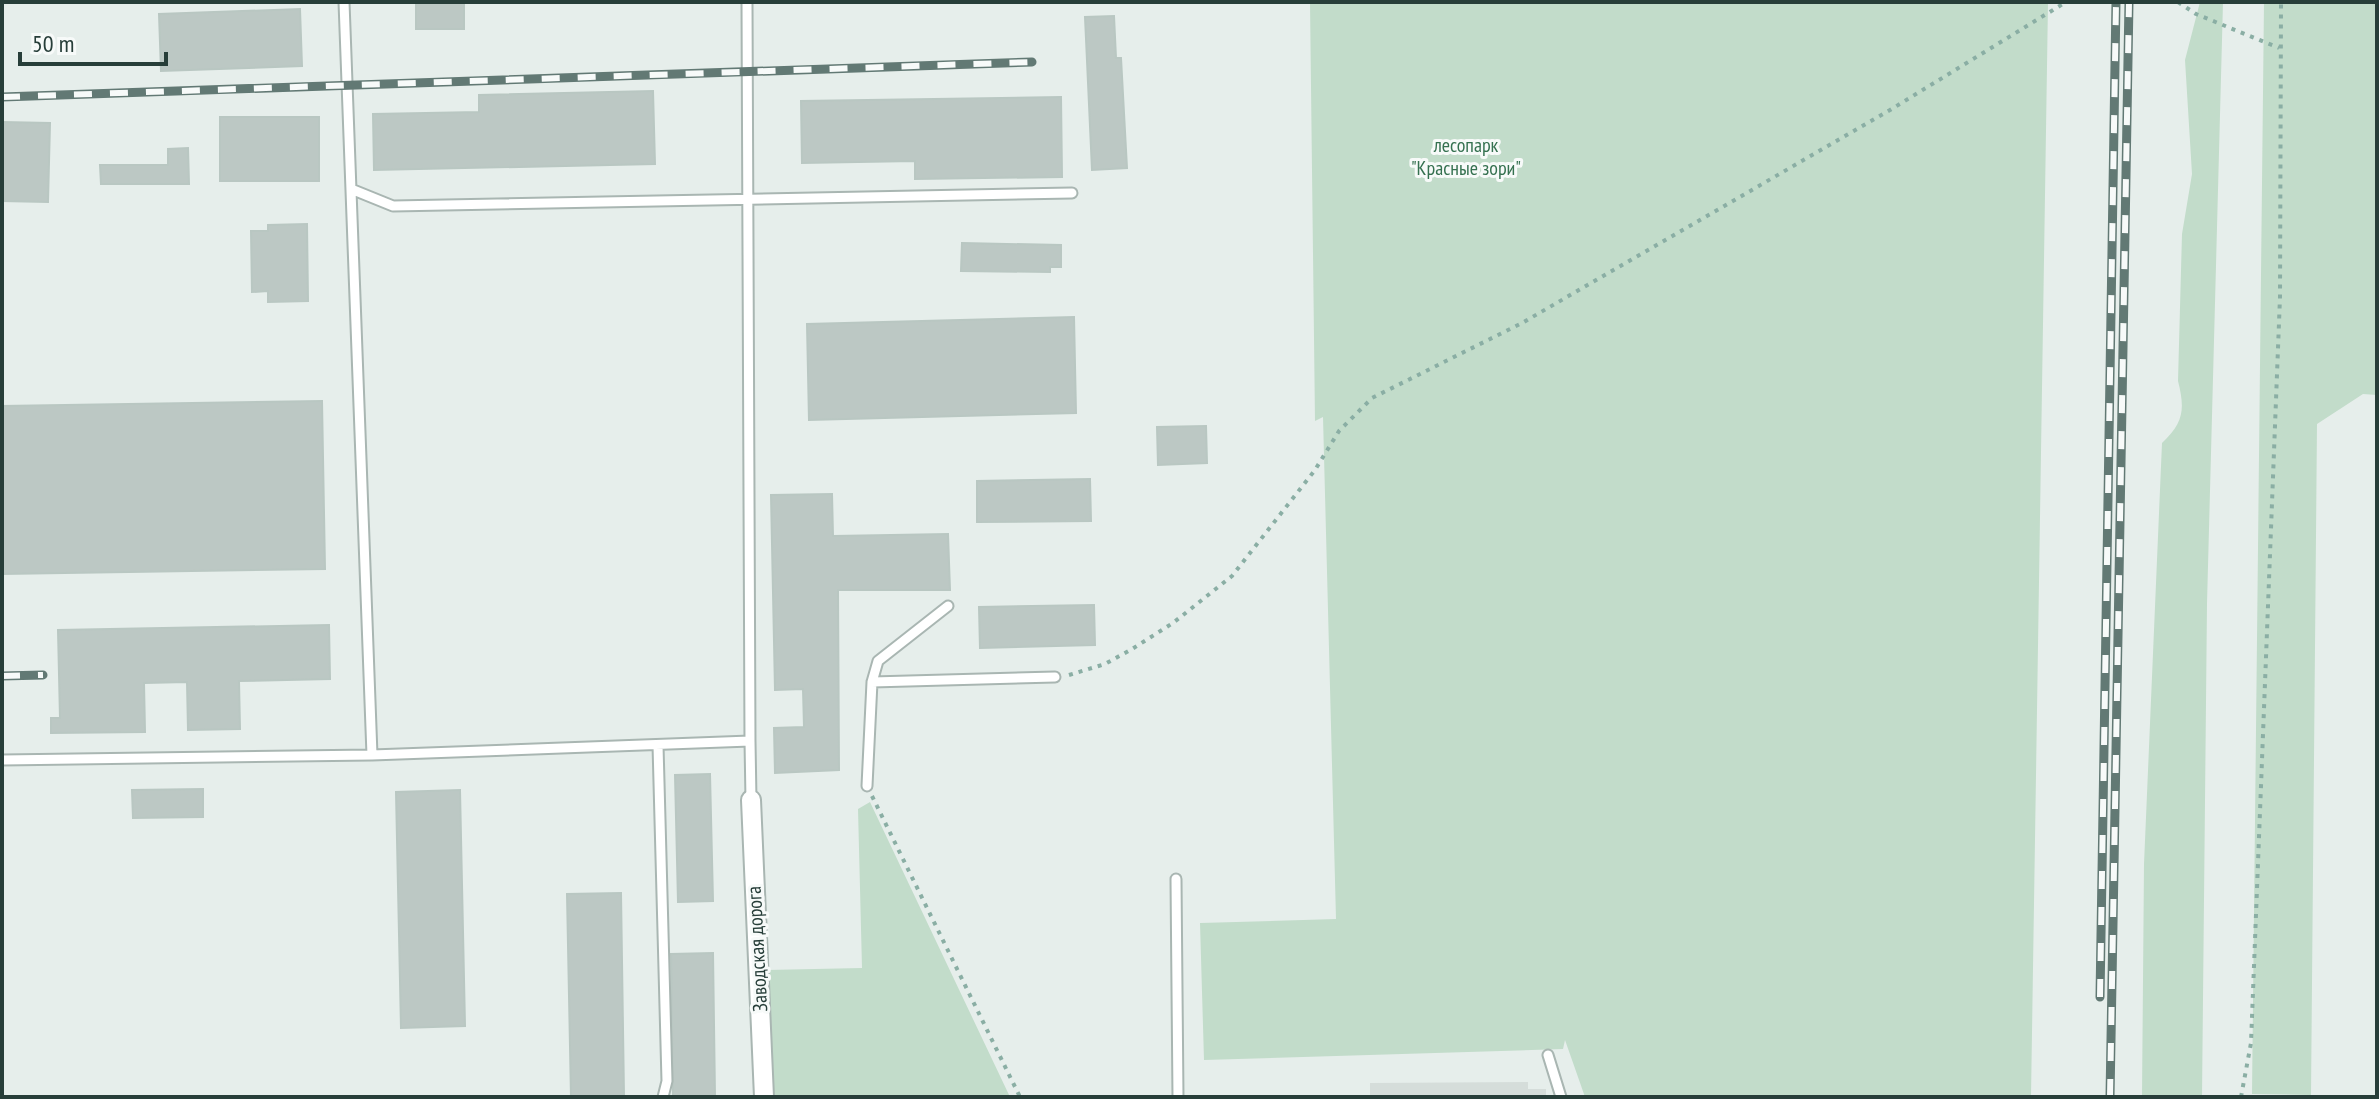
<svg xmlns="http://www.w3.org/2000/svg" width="2379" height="1099" font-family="'PT Sans Narrow',sans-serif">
	<rect width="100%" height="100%" fill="#e6eeeb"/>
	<path fill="#d5ddda" d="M1528,1082V1089H1546V1097H1370V1083Z"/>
	<path fill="#c2dcca" d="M1310,2H2048L2031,1097H1585L1565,1040L1563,1049L1204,1060L1200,923L1336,919L1323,417L1315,421Z
		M2200,2H2223L2207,604L2202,1097H2142L2144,864L2162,443C2184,422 2185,409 2178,381L2182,234L2192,174L2185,60Z
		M2264,2H2377V395L2363,394L2317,424L2311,1095L2252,1094Z
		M870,802L1010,1097H771L767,970L862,968L858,809Z"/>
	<path fill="#bcc8c4" stroke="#b9c7c2" stroke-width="2" d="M416,2H464V29H416Z
		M300,9L302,66L161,71L159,14Z
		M1114,16L1116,58H1121L1127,168L1092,170L1085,17Z
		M653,91L655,164L374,170L373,114L479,112V95Z
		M1061,97L1062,177L915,179V161L802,163L801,101Z
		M220,117H319V181H220Z
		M2,122L50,123L48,202L2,201Z
		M188,148L189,184H101L100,165H168V149Z
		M307,224L308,301L268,302V291L252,292L251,231H268V225Z
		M962,243L1061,245V267H1050V272L961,271Z
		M1074,317L1076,413L809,420L807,324Z
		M322,401L325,569L2,574V406Z
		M1206,426L1207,463L1158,465L1157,427Z
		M1090,479L1091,521L977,522V481Z
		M832,494L833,536L948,534L950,590H838L839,770L775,773L774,728L804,727L803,689L775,690L771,495Z
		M1094,605L1095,645L980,648L979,607Z
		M329,625L330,679L239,681L240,729L188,730L187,682L144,683L145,732L51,733V718H60L58,630Z
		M710,774L713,901L678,902L675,775Z
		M203,789V817L133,818L132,790Z
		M460,790L465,1026L401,1028L396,792Z
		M621,893L624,1097H571L567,894Z
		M713,953L715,1097H673L671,954Z"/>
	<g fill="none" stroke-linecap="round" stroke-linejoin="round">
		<g stroke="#a9b6b2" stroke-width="13">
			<path id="lane" d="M344,2L372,755L750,741L747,2
				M351,189L393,206L1072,193
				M872,682L1055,677
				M750,741L751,800
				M658,745L667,1081L663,1097
				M2,760L372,755
				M867,786L872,682L878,661L948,606
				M1176,879L1178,1097
				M1548,1055L1561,1097"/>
		</g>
		<g stroke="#a9b6b2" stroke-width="22">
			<path id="street" d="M751,800L764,1097"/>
		</g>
		<path stroke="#8aaea4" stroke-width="4" stroke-dasharray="4 6" stroke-linecap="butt" d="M2178,2L2196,14L2279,48
			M1069,675L1105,664L1132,649L1173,623L1232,576L1315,470L1339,431L1372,398L1522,323L1890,110L2066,2
			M872,796L1020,1097
			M2241,1097L2251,1043L2280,297L2281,2"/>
		<use href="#lane" stroke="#fff" stroke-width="9"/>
		<use href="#street" stroke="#fff" stroke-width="18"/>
		<g stroke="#627974" stroke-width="9">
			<path id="rail" d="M2,97L1032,62
				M2,676L43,675
				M2100,997L2116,2
				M2110,1097L2129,2"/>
		</g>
		<use href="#rail" stroke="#f7faf9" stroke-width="6" stroke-dasharray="18" stroke-linecap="butt"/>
	</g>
	<g text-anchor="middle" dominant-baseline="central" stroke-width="6" stroke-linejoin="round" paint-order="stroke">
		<g font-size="20" fill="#357150" stroke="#f7faf9">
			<text x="1466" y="145">лесопарк<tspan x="1466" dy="23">"Красные зори"</tspan></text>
		</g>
		<g font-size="20" fill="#273e39" stroke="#f7faf9">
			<text transform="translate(757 949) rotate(-93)">Заводская дорога</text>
		</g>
	</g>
	<rect width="2379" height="1099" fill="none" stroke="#273e39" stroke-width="8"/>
	<path d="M20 52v12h146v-12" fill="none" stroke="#273e39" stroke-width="4"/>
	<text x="32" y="52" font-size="24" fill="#273e39" stroke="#f7faf9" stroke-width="6" paint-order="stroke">50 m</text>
</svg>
